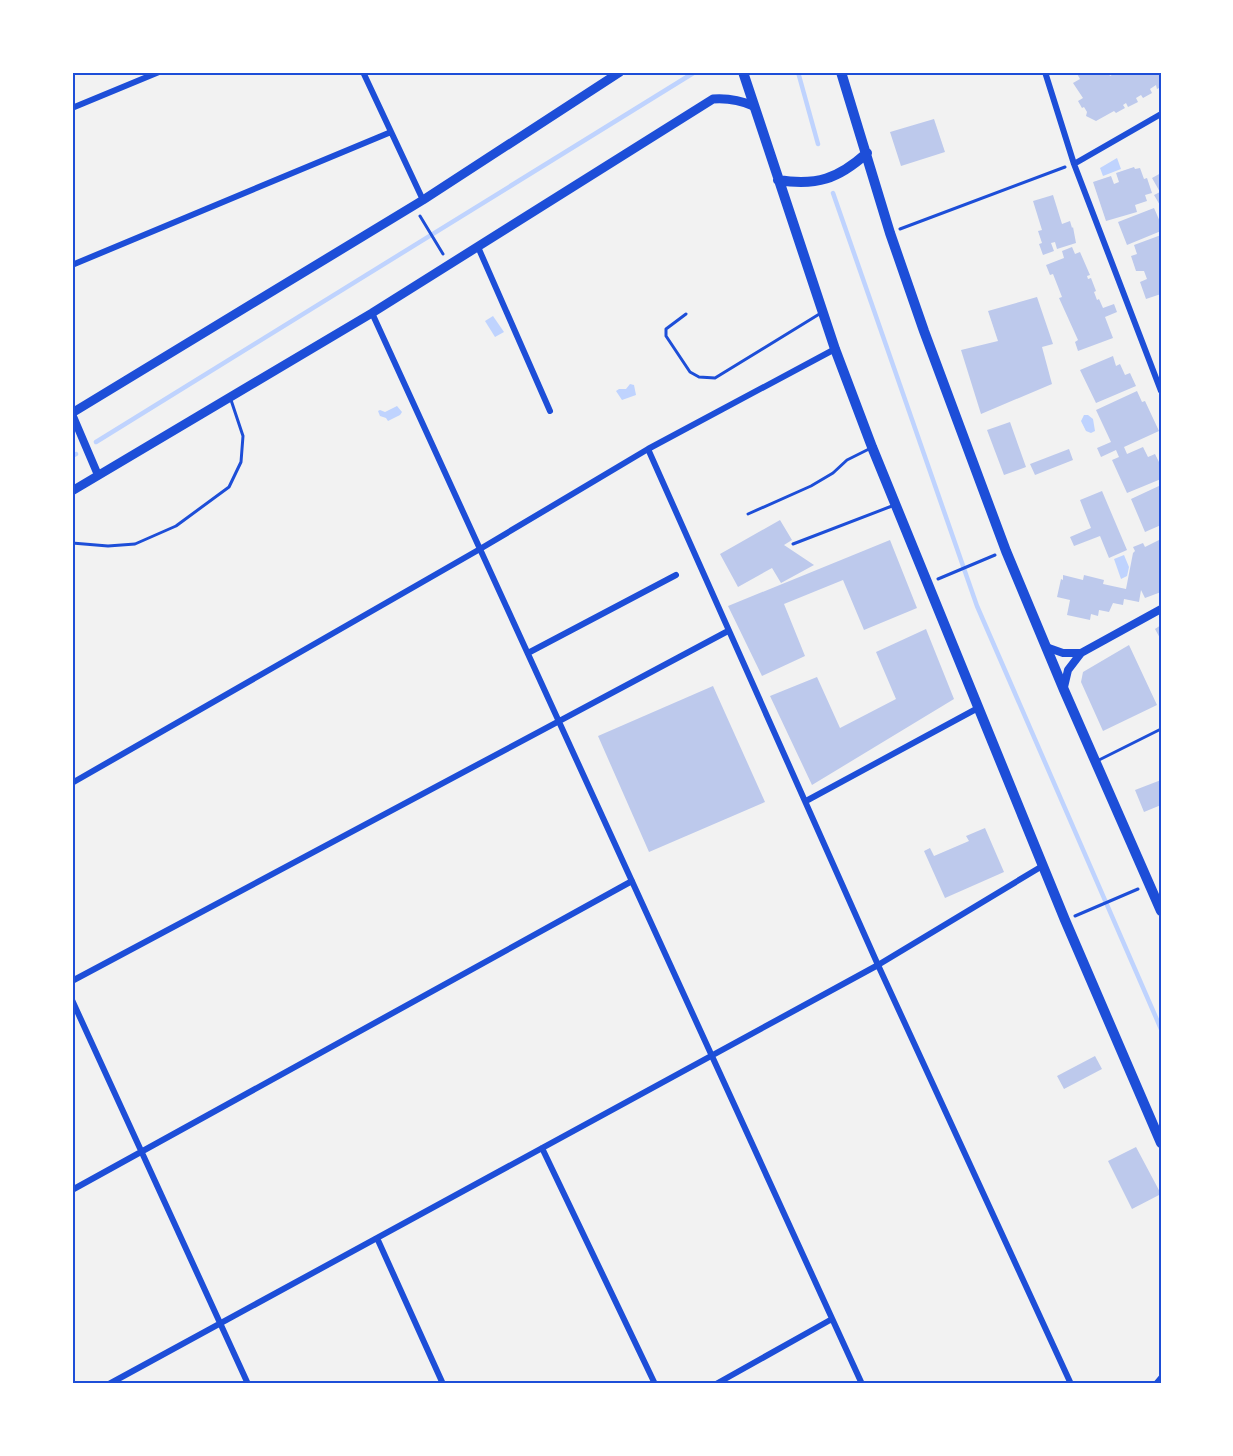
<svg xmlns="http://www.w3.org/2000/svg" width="1233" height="1456" font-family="Raleway,sans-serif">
	<rect width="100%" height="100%" fill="#f2f2f2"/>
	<path fill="#bfd3fe" d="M1117,158L1121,169L1103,176L1100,168Z
		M493,316L504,332L495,337L485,321Z
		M630,384L634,385L636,395L622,400L616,391L619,389H626Z
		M397,406L402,412L400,415L388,421L386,418L380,416L378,411L380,410L385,412Z
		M1084,415H1088L1093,419L1095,431L1091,433L1086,431L1081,421Z
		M1124,555L1129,567L1127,576L1121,579L1114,559Z"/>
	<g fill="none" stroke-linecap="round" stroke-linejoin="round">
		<path stroke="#bfd3fe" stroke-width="4.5" d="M798,72L818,144
			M833,193L977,606L1161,1029
			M96,442L695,72
			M72,456L76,454"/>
	</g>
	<path fill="#bdc9ec" d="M1076,72H1108L1110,76L1117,72H1161V87L1157,89L1156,85L1150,89L1152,93L1143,98L1141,95L1136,98L1138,102L1128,107L1126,103L1123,105L1125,108L1116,113L1114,111L1096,121L1086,116L1087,112L1084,107L1082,108L1078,101L1083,98L1073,83L1080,79Z
		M934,119L945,152L901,166L890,132Z
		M1134,167L1135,169L1140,168L1144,179L1147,178L1152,193L1145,195L1147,201L1135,205L1137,212L1106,221L1093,182L1111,176L1114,184L1119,182L1116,173Z
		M1161,173V207L1154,195L1160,192L1152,178Z
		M1053,195L1062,224L1070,221L1072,228L1073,227L1076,243L1057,249L1055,242L1051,243L1054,251L1043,255L1039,244L1042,243L1038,231L1042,230L1033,201Z
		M1154,208L1161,224V231L1127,245L1118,222Z
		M1161,235V294L1146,299L1140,282L1147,279L1144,271H1136L1131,256L1137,254L1134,245Z
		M1072,247L1075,254L1080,252L1090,275L1087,276L1088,279L1091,278L1096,291L1094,292L1097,300L1099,299L1103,308L1114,304L1117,312L1105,317L1113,338L1078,351L1075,342L1078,340L1059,298L1062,297L1053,274L1050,275L1046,265L1064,258L1062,251Z
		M1037,297L1053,344L1042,347L1052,384L981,414L961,350L998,341L988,311Z
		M1113,356L1116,366L1120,364L1125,375L1130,373L1136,386L1096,403L1080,370Z
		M1137,391L1142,402L1145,401L1159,431L1124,447L1127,454L1143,447L1148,457L1155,454L1161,466V479L1127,493L1112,460L1119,457L1116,450L1101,457L1097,448L1111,442L1096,410Z
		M1010,422L1026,467L1004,475L987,430Z
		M1069,449L1073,460L1035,475L1030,464Z
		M1161,485V525L1145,532L1131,499Z
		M1102,491L1127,550L1109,558L1100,536L1074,546L1070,537L1091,528L1080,500Z
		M780,520L792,540L784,545L814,565L781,583L772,568L738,587L720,554Z
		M1161,539V571L1159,573L1161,578V592L1145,598L1141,590L1139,602L1124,599L1123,605L1113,603L1109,612L1099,610L1098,616L1091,614L1090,620L1067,615L1070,600L1057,597L1061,579L1063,580V575L1083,580L1084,575L1104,580L1103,584L1126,589L1133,553L1135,551L1133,547L1143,543L1145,547Z
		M890,540L917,608L864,630L843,580L784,604L805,656L762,676L728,606Z
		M1161,625V640L1155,629Z
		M926,629L954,699L812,785L770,696L817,677L840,728L896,699L876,652Z
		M1129,645L1157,705L1103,731L1081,682L1083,672Z
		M713,686L765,802L649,852L598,736Z
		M1161,780V805L1144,812L1135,790Z
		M985,828L1004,872L945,898L924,851L930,848L934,856L969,841L966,836Z
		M1095,1056L1102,1069L1064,1089L1057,1076Z
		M1136,1147L1161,1194L1132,1209L1108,1161Z"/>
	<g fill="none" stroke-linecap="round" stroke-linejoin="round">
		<path stroke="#1d4ed8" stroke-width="3" d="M420,216L443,254
			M900,229L1065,167
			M938,579L995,555
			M1075,916L1138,889"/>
		<path stroke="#1d4ed8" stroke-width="3" d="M686,314L666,329V336L690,372L699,377L715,378L821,313
			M748,514L811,486L833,473L847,460L871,448
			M72,543L108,546L135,544L176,526L229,487L241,462L243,436L231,400
			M793,544L892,506
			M1097,761L1161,729"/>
		<path stroke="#1d4ed8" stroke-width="6" d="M363,72L423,200
			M1045,72L1074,164L1161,391
			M72,108L159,72
			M1074,164L1161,114
			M478,247L550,411
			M72,265L391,132
			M372,313L862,1384
			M648,449L878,965L1071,1384
			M528,653L676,575
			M72,783L480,549L648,449L835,349
			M806,801L978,708
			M72,981L728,631
			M72,1000L248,1384
			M542,1148L655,1384
			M72,1190L632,881
			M377,1238L443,1384
			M109,1384L878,965L1044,865
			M716,1384L832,1319
			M1156,1384L1161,1378"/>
		<path stroke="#1d4ed8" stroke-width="8" d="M72,414L98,475
			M1046,647L1063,653H1081
			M1064,687L1068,670L1081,653L1161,609"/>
		<path stroke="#1d4ed8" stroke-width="9" d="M72,413L423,200L620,72
			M72,491L372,313L713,99C728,98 740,100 753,106"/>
		<path stroke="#1d4ed8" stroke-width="10" d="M743,72L835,349L872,447L1065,920L1161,1143
			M841,72L890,233L924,331L1006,551L1064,690L1161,911
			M778,180C817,186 838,179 867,153"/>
	</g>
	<rect width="1233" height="1456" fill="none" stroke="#ffffff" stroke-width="147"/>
	<rect x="74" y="74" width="1086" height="1308" fill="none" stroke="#1d4ed8" stroke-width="2"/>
</svg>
